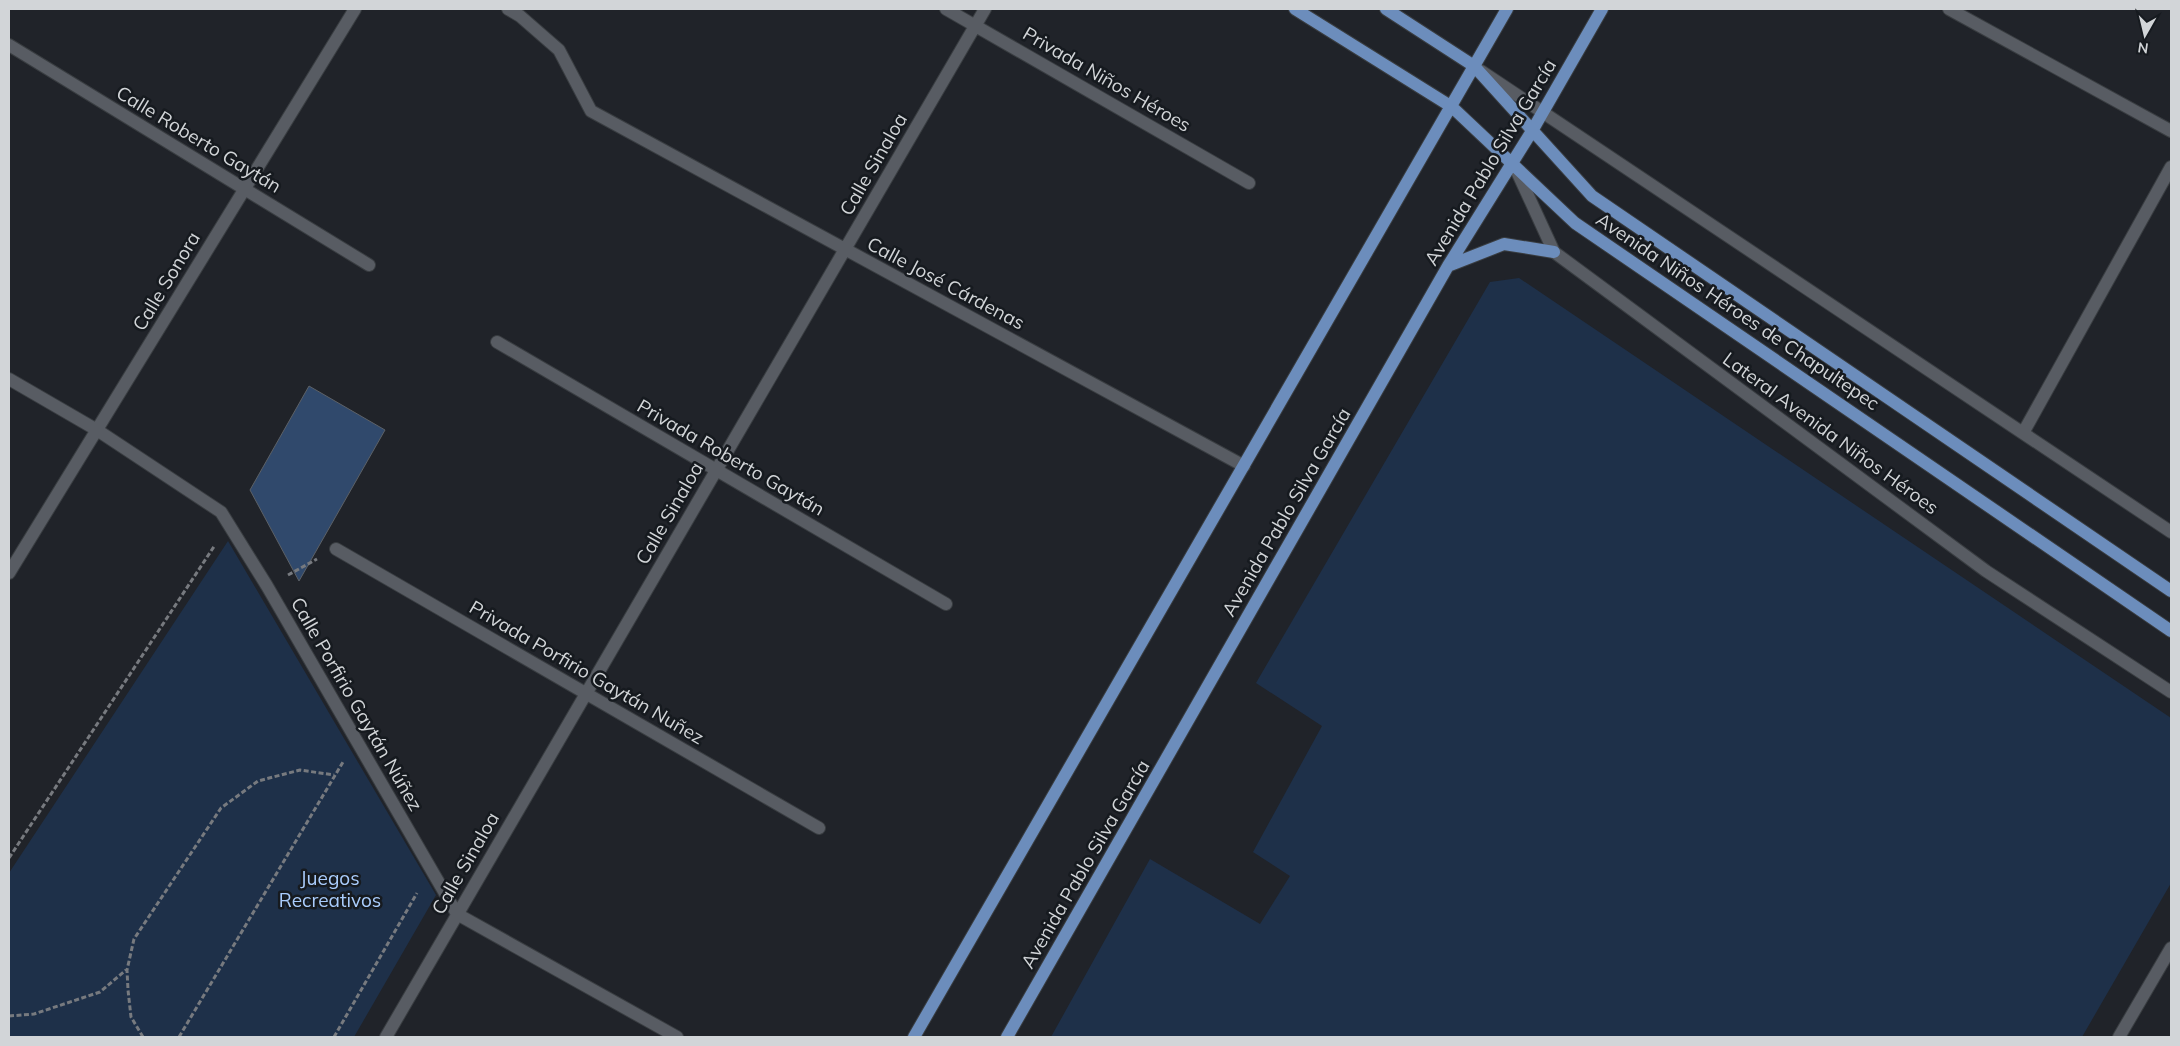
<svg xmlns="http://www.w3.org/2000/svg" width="2180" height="1046" font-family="Mulish,sans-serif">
	<rect width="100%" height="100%" fill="#202329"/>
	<path fill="#1e3049" d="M1519,278L2171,718V883L2082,1037H1051L1150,859L1260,924L1290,876L1253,852L1322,726L1256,683L1490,282Z
		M228,541L436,895L354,1037H9V873Z"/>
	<path fill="#30496c" stroke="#5c6167" d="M309,386L385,430L299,581L250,490Z"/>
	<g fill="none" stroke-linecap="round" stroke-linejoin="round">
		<g stroke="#393d41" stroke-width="14">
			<path id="minor" d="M508,9L520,16L559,50L591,111L1244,466
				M946,9L1249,183
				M1949,9L2171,131
				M9,45L369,265
				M1481,71L2171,532
				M1514,165L1554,252L1986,571L2171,692
				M497,342L946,604
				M9,379L97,430L221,512L267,586L457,914L677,1037
				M2023,433L2171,167
				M336,549L819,828
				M9,573L355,9
				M386,1037L985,9
				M2119,1037L2171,948"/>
		</g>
		<g stroke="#393d41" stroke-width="14">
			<path id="major" d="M1295,9L1452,107L1575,223L2171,631
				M1386,9L1474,66L1592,196L2171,591
				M1448,266L1504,244L1554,252
				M914,1037L1507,9
				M1007,1037L1448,266L1532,131L1602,9"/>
		</g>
		<path stroke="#777a7f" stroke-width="3" stroke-dasharray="5 2.5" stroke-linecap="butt" d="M288,575L317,559
			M9,858L215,545
			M9,1016L34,1014L100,992L126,970
			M143,1037L131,1017L128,990L127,970L134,939L221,808L258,781L300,770L334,775
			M179,1037L343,762
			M334,1037L417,893"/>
		<use href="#minor" stroke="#585c63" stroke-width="12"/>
		<use href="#major" stroke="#6c8dbc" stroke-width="12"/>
	</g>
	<g text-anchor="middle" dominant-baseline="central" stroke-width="5" stroke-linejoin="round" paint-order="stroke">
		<g font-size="19" fill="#d2d5d8" stroke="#161a1f">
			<text transform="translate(1107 79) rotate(30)">Privada Niños Héroes</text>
			<text transform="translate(199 139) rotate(31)">Calle Roberto Gaytán</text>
			<text transform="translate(1490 162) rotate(-59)">Avenida Pablo Silva García</text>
			<text transform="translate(873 164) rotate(-60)">Calle Sinaloa</text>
			<text transform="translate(166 281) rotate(-59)">Calle Sonora</text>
			<text transform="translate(946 283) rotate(28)">Calle José Cárdenas</text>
			<text transform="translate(1738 311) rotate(34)">Avenida Niños Héroes de Chapultepec</text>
			<text transform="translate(1831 433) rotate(36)">Lateral Avenida Niños Héroes</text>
			<text transform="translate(731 457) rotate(30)">Privada Roberto Gaytán</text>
			<text transform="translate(1286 512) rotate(-60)">Avenida Pablo Silva García</text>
			<text transform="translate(669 513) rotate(-60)">Calle Sinaloa</text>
			<text transform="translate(587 672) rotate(30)">Privada Porfirio Gaytán Nuñez</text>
			<text transform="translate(357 704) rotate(60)">Calle Porfirio Gaytán Núñez</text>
			<text transform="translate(465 863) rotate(-60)">Calle Sinaloa</text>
			<text transform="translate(1085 864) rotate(-60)">Avenida Pablo Silva García</text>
		</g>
		<g font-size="19" fill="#a9ccfc" stroke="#161a1f">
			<text x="330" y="878">Juegos<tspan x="330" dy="22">Recreativos</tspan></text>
		</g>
	</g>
	<rect width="2180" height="1046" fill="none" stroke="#d2d5d8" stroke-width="20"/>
	<g transform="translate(2145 35) rotate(188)" stroke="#161a1f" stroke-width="4" paint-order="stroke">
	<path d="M0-4L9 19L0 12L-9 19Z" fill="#d2d5d8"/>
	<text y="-8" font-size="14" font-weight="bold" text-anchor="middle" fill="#d2d5d8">N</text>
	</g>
</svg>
